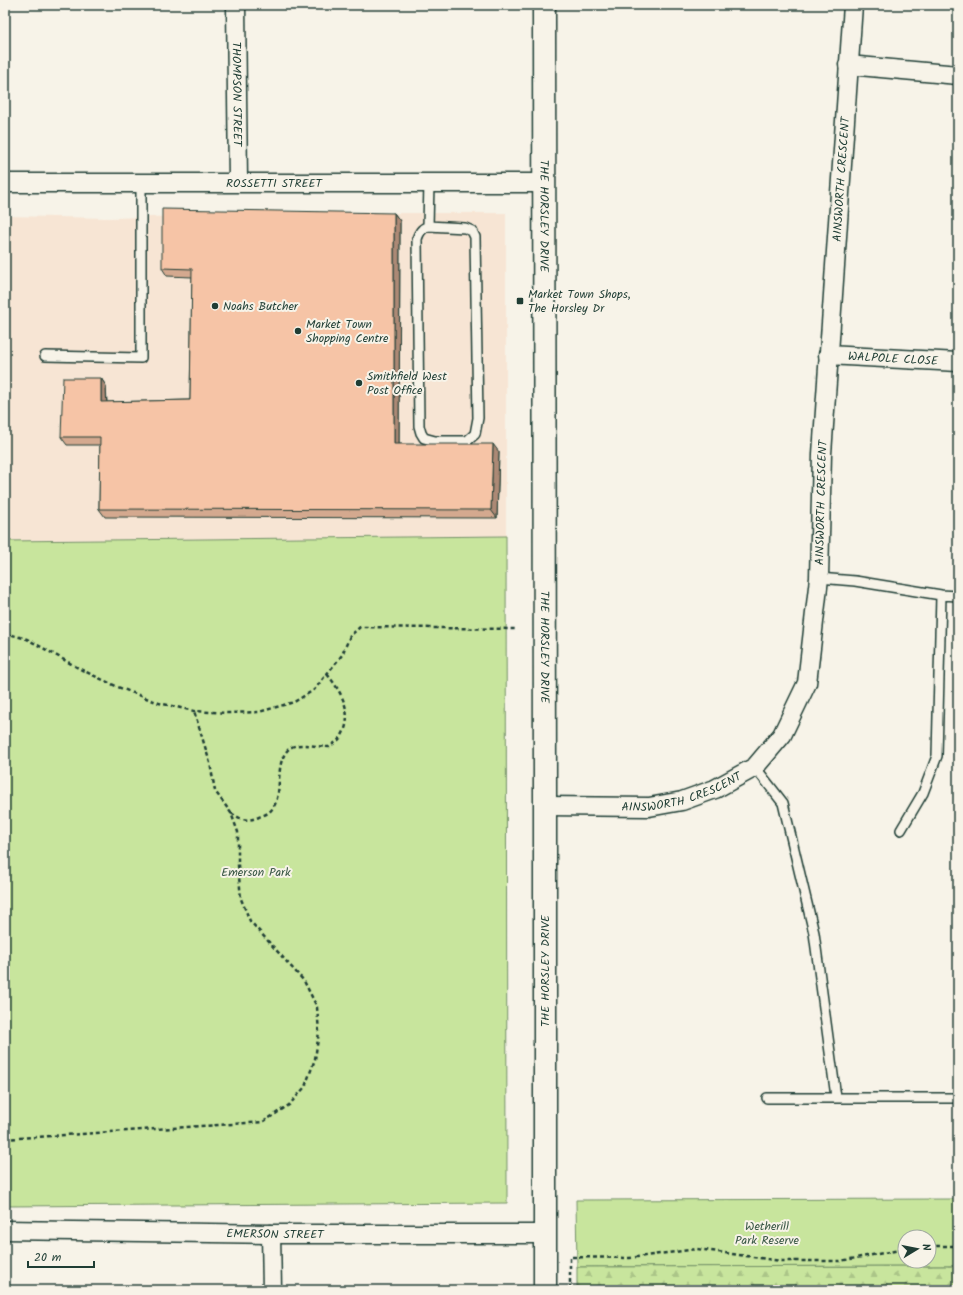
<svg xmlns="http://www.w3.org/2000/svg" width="963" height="1295" font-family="Kalam,sans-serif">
	<defs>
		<pattern id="forest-firs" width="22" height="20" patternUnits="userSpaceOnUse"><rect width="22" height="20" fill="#c8e59d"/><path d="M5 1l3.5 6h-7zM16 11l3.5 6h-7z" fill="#abc588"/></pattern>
	</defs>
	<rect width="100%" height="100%" fill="#f7f3e8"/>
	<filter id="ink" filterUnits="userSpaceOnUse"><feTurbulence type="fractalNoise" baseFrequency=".025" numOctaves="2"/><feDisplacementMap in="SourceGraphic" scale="8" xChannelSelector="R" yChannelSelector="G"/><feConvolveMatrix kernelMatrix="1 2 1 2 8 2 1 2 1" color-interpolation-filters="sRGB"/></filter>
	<g filter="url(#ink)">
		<path fill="#f7e5d4" d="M301,213H506V536L5,541V216L109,218Z"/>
		<path fill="#c8e59d" stroke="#749168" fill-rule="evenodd" d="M506,536L507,1203L5,1206V541Z
			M958,1199V1266L577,1267L576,1200ZM905,1237H929V1261H905Z"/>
		<path fill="url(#forest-firs)" stroke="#749168" d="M958,1266V1290H577V1267Z"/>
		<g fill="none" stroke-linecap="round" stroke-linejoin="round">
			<g stroke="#1f3d34" stroke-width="12">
				<path id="lane" d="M428,226L465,228L472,231L475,237L478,418L475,434L467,441H435L424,438L421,433L419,426L417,239C419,233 421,229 428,226Z
					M428,226L429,183
					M45,356L141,358V182
					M819,578L855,581L941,595L958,596
					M755,767L783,803L814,933L836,1097
					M901,830L923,793L937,756L941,595
					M767,1098H958"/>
			</g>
			<g stroke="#1f3d34" stroke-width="21">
				<g id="street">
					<path id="s1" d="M236,5L238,182"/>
					<path d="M848,65L958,75"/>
					<path id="s2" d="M5,183H544"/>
					<path id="s3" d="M828,355L958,362"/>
					<path id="s4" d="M545,806L649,807L682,801L715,789L755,767L782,735L807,683L819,578L822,454L853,5"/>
					<path id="s5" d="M5,1230L271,1234H545"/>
					<path d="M271,1234L272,1290"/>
				</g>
			</g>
			<g stroke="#1f3d34" stroke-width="25">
				<g id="secondary">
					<path id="s6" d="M544,5L545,806V1290"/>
				</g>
			</g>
			<path stroke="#1f3d34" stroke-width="2.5" stroke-dasharray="4 3" stroke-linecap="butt" d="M5,633L27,639L82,670L118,687L159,703L194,711L228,713L259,712L294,702L314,690L342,655L350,636L360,627L515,629
				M5,643L10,635
				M231,813C242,820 246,822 259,817C261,816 265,815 268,813C287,799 271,763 290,748C298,742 319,747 329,747C333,744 338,741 341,737C355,715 341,691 327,674
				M5,1139L263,1122L289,1105L305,1087L315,1059L319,1032L317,1007L304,981L250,921L241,899L238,865V832L231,813L215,791L210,763L194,711
				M929,1246H958
				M570,1290V1257L630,1258L697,1249L781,1261H840L905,1249"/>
			<use href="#lane" stroke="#f7f3e8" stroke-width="9"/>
			<use href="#street" stroke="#f7f3e8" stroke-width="18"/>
			<use href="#secondary" stroke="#f7f3e8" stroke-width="22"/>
		</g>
		<path fill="#d4a98f" stroke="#1f3d34" d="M394,213L400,221L399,444L499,452L497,518L105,517L99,509L100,445H67L61,437L101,378L106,386L107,402L190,400L192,277L167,276L162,268Z"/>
		<path fill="#ac8974" stroke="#1f3d34" d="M394,213L400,221L399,452L394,444Z
			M101,378L106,386L107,410L101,402Z
			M493,444L499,452L497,518L491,510Z"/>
		<path fill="#f6c4a6" stroke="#1f3d34" d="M162,209L394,213V444H493L491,510L99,509L100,437H61L63,378H101V402L190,400L192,269L162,268Z"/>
	</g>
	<g fill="#1f3d34" stroke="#f7f3e8" stroke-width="1.5">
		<rect x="516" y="297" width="8" height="8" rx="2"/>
		<circle cx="215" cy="306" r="4"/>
		<circle cx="298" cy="331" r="4"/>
		<circle cx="359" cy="383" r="4"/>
	</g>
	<g text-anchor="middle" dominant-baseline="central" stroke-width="4" stroke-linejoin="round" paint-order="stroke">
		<g font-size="12" fill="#1f3d34" stroke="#f7f3e8">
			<text stroke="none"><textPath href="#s1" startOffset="89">THOMPSON STREET</textPath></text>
			<text stroke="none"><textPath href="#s4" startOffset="823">AINSWORTH CRESCENT</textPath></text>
			<text stroke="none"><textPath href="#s2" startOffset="269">ROSSETTI STREET</textPath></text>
			<text stroke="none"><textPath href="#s6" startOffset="211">THE HORSLEY DRIVE</textPath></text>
			<text stroke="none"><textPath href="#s3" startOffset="65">WALPOLE CLOSE</textPath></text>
			<text stroke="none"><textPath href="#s4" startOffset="499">AINSWORTH CRESCENT</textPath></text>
			<text stroke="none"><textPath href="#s6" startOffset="642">THE HORSLEY DRIVE</textPath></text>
			<text stroke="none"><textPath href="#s4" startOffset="139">AINSWORTH CRESCENT</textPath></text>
			<text transform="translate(545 971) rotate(-90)">THE HORSLEY DRIVE</text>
			<text stroke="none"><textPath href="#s5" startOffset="270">EMERSON STREET</textPath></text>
		</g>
		<g font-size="12" fill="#1f3d34" stroke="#f7f3e8" text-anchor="start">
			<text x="528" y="294">Market Town Shops,<tspan x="528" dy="14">The Horsley Dr</tspan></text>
			<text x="223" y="306">Noahs Butcher</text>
			<text x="306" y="324">Market Town<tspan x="306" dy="14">Shopping Centre</tspan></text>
			<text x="367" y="376">Smithfield West<tspan x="367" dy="14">Post Office</tspan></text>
		</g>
		<g font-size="12" fill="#385644" stroke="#f7f3e8">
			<text x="256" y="872">Emerson Park</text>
			<text x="767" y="1226">Wetherill<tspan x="767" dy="14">Park Reserve</tspan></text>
		</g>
	</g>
	<rect width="963" height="1295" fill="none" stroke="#f7f3e8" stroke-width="20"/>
	<rect x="10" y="10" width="943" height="1275" fill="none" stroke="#1f3d34" stroke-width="1.5" filter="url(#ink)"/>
	<g transform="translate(917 1249) rotate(80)"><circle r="19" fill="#f7f3e8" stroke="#a1aaa0"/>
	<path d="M0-3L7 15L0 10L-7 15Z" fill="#1f3d34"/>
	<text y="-6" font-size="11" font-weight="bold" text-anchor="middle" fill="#1f3d34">N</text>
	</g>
	<path d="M28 1261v6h66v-6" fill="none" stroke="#1f3d34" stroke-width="2"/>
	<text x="34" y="1261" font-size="12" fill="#1f3d34" stroke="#f7f3e8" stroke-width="3" paint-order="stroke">20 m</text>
</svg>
